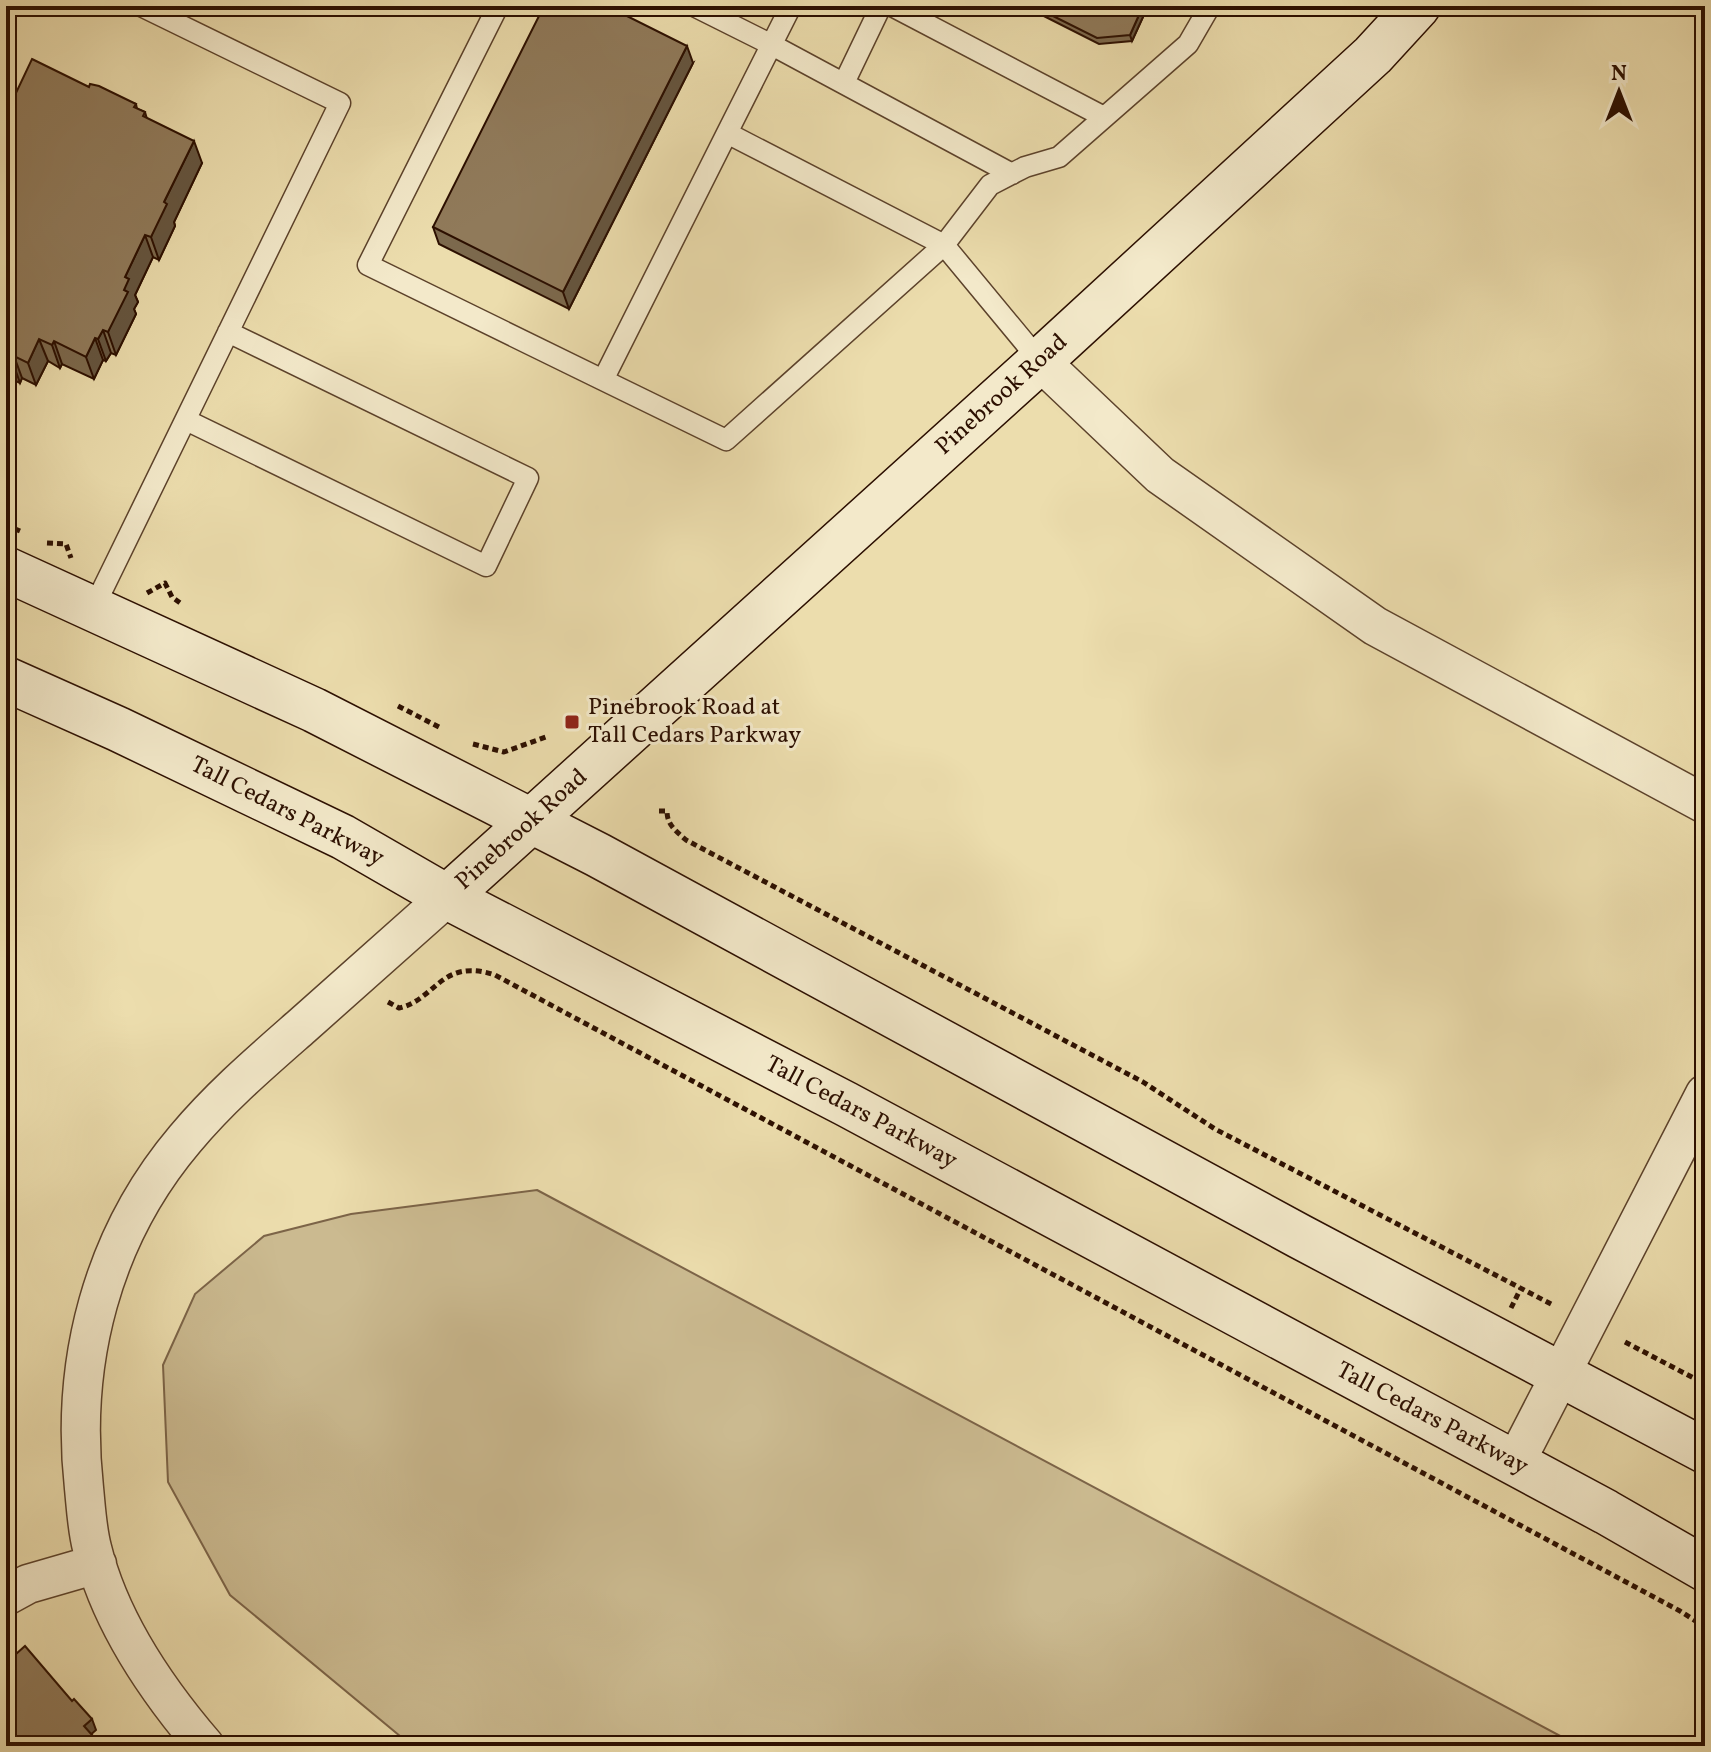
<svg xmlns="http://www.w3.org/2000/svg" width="1711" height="1752" font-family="Vollkorn,serif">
	<rect width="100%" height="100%" fill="#ecddad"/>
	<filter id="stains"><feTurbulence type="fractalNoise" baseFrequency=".0025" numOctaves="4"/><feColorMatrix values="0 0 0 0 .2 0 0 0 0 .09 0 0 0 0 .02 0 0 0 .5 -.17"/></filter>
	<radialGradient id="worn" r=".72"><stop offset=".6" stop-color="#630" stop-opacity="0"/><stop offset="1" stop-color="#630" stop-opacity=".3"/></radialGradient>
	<path fill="#cbba90" stroke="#7c6448" stroke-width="2" d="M537,1190L1579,1746H412L230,1595L168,1482L163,1365L195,1294L264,1236L351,1214Z"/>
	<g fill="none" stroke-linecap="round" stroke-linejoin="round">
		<g stroke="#5c422b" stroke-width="23">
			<path id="lane" d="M498,6L368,265L603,380
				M694,6L772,45L1012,174
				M892,6L1104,117
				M844,83L881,6
				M727,133L791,6
				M1040,361L944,245L727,133L603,380L726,440L944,245L990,185L1025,167L1059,157L1188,44L1210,6
				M186,420L486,566L528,478L228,332
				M93,609L340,103L141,6"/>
		</g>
		<g stroke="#5c422b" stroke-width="41">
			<path id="street" d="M1040,361L1160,475L1375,626L1705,804
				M1515,1463L1705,1094
				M6,1596L28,1584L97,1564
				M205,1746C156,1689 110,1622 92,1548C87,1529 86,1508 84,1488C70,1362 102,1237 185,1139C220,1097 261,1062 302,1026C351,983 399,940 447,897"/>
		</g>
		<g stroke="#2c0f00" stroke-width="47">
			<path id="secondary" d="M6,569L314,710L598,855L1299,1236L1705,1451
				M6,679L118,729L343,837L447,897L846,1104L1606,1512L1705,1569
				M447,897L1040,361L1373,55L1418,6"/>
		</g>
		<path stroke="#2c0f00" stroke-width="5" stroke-dasharray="6 4" stroke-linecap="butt" d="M6,525L20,531
			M47,543L66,544L71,558
			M147,593L165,583L172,597L183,605
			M398,706L439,727
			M473,744L504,752L546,737
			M659,811H667C667,825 676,831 686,840L1143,1082L1215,1129L1553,1305
			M388,1002L399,1008C436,1000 441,957 495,975L1680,1611L1705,1627
			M1511,1308L1521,1288
			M1625,1342L1705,1384"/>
		<use href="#lane" stroke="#f3e9ca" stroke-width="20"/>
		<use href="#street" stroke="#f3e9ca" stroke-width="38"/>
		<use href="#secondary" stroke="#f3e9ca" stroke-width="44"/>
	</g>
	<path fill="#7c694d" stroke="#2c0f00" stroke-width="2" d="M1024,6H1148L1132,41L1099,44Z
		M693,63L569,309L439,244L433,227Z
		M89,87L136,104L137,109L145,112L147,119L202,163L174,222L175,226L159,260L153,257L135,295L138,302L134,309L136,314L116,355L111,353L106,361L103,360L94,379L62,364L60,368L48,361L36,385L22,378L20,383L6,376V114Z"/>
	<path fill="#65553f" stroke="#2c0f00" stroke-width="2" d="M1143,6H1148L1132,41L1130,35Z
		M687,46L693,63L569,309L563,292Z
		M194,141L202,163L174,222L175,226L159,260L151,237L164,202Z
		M145,235L153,257L135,295L138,302L134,309L136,314L116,355L108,332L124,290L125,277Z
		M103,330L111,353L106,361L98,339Z
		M95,338L103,360L94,379L86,357Z
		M39,339L48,361L36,385L28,363Z
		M54,341L62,364L60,368L52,345Z
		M14,356L22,378L20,383L12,360Z
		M92,1719L96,1730L88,1737L84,1726Z"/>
	<path fill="#907a5a" stroke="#2c0f00" stroke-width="2" d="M544,6H607L687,46L563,292L433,227Z
		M1033,6H1143L1130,35L1097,38Z
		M32,59L89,87L90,84L99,86L136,104L134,107L145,112L143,116L194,141L164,202L167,204L151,237L145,235L125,277L129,279L124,290L128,292L108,332L103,330L98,339L95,338L86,357L54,341L52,345L39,339L28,363L14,356L12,360L6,357V114Z
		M25,1646L72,1701L74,1699L92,1719L84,1726L101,1745L103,1742L107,1746H6V1663Z"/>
	<rect fill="#8f2418" stroke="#f3e9ca" stroke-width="3" x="564" y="714" width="16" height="16" rx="4"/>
	<g text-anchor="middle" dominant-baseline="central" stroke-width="6" stroke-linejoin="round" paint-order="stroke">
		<g font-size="24" fill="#2c0f00" stroke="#f3e9ca">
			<text transform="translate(1002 395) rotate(-42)">Pinebrook Road</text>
			<text transform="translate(287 812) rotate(27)">Tall Cedars Parkway</text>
			<text transform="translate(522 830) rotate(-42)">Pinebrook Road</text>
			<text transform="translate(861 1113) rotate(28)">Tall Cedars Parkway</text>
			<text transform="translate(1432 1419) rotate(28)">Tall Cedars Parkway</text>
		</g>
		<g font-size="24" fill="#2c0f00" stroke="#f3e9ca" text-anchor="start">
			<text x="588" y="708">Pinebrook Road at<tspan x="588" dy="28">Tall Cedars Parkway</tspan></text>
		</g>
	</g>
	<rect width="1711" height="1752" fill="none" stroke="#ecddad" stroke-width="32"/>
	<rect x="8" y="8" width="1695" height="1736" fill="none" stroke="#2c0f00" stroke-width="4"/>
	<rect x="16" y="16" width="1679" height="1720" fill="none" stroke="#2c0f00" stroke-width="2"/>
	<g transform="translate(1619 92)" stroke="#f3e9ca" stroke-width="6" paint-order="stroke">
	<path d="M0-6L14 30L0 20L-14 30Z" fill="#2c0f00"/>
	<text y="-12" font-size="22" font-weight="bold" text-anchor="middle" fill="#2c0f00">N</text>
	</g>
	<rect width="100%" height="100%" filter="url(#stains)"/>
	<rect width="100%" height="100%" fill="url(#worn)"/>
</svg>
